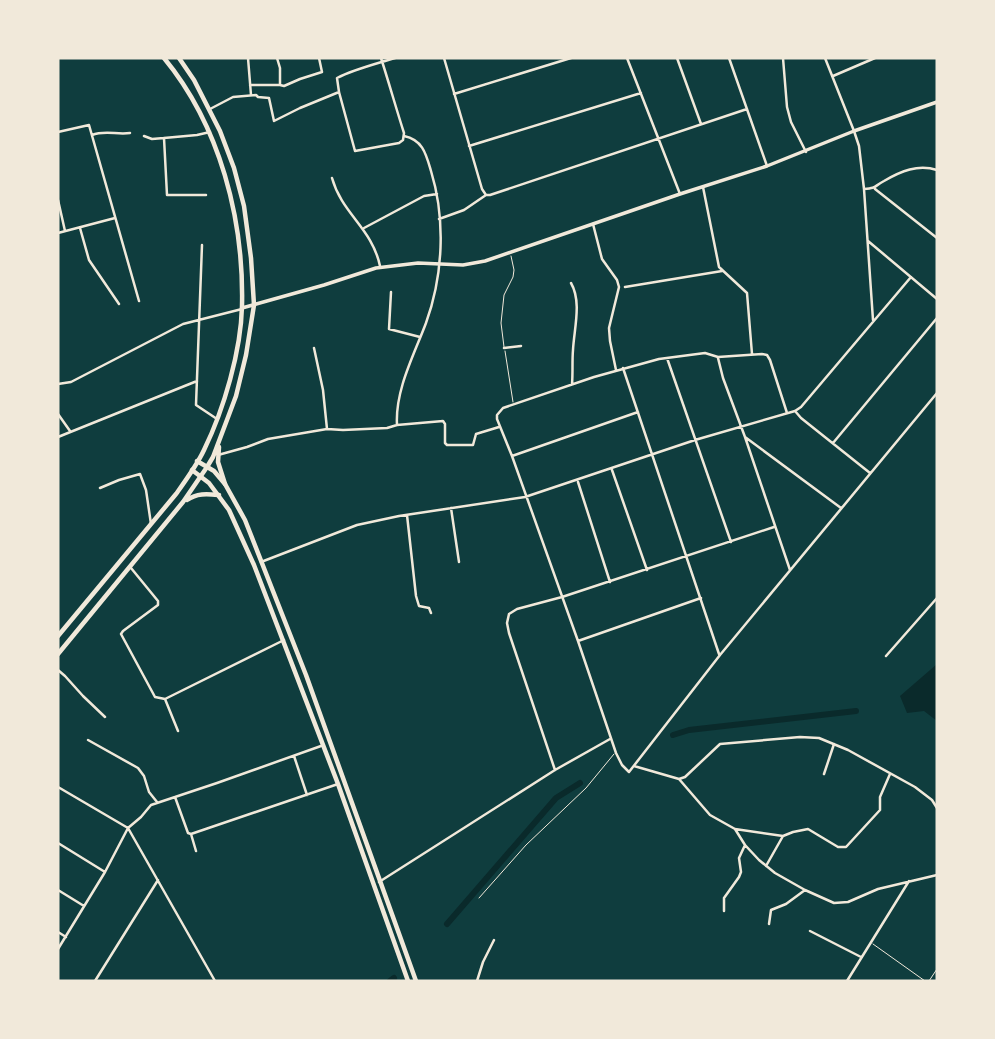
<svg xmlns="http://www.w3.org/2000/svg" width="995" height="1039" font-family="'Noto Sans',sans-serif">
	<rect width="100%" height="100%" fill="#0f3d3e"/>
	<path fill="#0a2a2b" d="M937,664V721L924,711L907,713L900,696Z"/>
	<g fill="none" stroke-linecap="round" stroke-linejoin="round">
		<path stroke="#0a2a2b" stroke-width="6" d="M673,735L689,730L856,711
			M447,924L556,798L580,783
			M390,981L394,978"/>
		<path stroke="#f1e9da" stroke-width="1" d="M504,347L501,323L504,295L513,277L514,270L511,256
			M505,351L513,402
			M479,898L526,845L586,788L614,754
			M873,944L925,981
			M929,981L937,969"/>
		<path stroke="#f1e9da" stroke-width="2.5" d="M248,58L251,95
			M381,58C389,83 396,108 404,133L403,140L399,143L355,151L339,92L337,78C355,69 376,64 395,58
			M444,58L482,189L486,195
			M627,58L680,194
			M677,58L701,124
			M729,58L767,166
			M783,58L787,107L791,122L806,152
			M825,58L854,131L859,146L864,189L873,320
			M833,76L875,58
			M250,85H280V68L277,58
			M280,85L284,86L300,79L322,72L319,58
			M454,94L571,58
			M210,109L233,97L256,95L258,97L269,98L274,121L300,108L339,92
			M58,132L89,125L139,301
			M92,135C105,130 117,135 130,133
			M144,136L152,139L164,138L167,195H206
			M164,138L197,135L210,132
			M469,146L641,93
			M332,178C342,214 372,228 380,266
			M703,187L719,267L747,293L752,354
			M864,189C877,188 873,187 884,181C901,171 918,164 937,170
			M875,189L937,238
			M58,200L65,231
			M439,219L464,210L486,195H490L747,109
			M593,224L602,259L617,280L619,287L609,328L610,341L616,370
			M80,228L89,260L119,304
			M364,228L424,196L437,194
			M58,233L115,218
			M868,241L937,299
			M202,245L196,405L217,419
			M571,283C582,302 574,329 573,350C572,361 573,373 572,384
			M625,287L722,271
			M391,292L389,329L420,337
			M314,348L323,390L327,429
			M504,348L521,346
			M667,358L731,542
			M718,358L723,378L745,437L790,570
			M623,368L719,654
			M58,384L71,382L183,324L242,309
			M795,411L801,418L870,473
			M787,413L770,360L767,355L762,354L718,357L705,353L659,359L594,377L503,408L497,415V419L512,456L578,641L616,753L622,765L629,772L720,655L937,393
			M58,414L70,431
			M397,425C395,390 414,355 426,323C443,276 446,220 431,171C426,154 423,140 404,136
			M58,437L197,381
			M745,437L841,508
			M833,443L937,318
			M218,455L247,447L268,439L327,429L343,430L387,428L397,425L443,421L445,424V443L447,445H473L476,434L499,427
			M512,456L638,412
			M612,470L647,570
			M578,482L610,582
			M100,488L119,480L140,474L146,490L151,524
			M451,508L459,562
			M407,515L416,596L419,606L429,608L431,613
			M261,562L357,525L399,516L525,497L695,440L795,411L801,407L911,277
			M131,568L158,601V605L123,631L121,634L155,697L165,699
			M578,641L701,598
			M886,656L937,598
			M58,670L65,676L83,696L105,717
			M165,699L284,640
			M165,699L178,731
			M88,740L138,768L144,776L149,792L157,802
			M294,756L307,795
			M634,766L679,779L685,777L720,744L800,737L819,738L848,750L915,787L932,800L937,808
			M555,770L509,633L507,623L509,614L517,609L562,597L774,527
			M824,774L834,744
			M679,779L710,815L735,829L745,845L759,860L775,873L805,890L834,903L848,902L878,889L937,875
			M58,787L128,828L215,981
			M175,797L188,833L191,834L338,784
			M735,829L783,836
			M191,834L196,851
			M58,843L105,872
			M766,866L783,836L793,832L808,829L838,847H846L880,810V797L890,774
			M379,882L555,770L610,739
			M58,890L84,906
			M724,911V898L739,877L741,872L739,858L745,845
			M769,924L771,910L786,904L805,890
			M810,931L861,957
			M58,932L66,937
			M58,949L105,872L128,828L141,817L151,805L217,783L321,746
			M95,981L158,880
			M477,981L483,962L494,940
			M847,981L909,881"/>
		<path stroke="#f1e9da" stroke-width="3.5" d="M242,308L324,285L376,268L418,263L463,265L485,261L680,194L767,166L854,131L937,102"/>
		<path stroke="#f1e9da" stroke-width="4.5" d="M197,461L214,471L225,484L245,520L306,675L416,981
			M192,470L209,483L229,510L254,565L338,784L408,981"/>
		<path stroke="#f1e9da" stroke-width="4.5" d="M219,447L218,462L225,484
			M187,500C197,493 207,494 219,495
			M58,636L176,494C186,480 197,465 204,450C224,409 241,351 242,306C244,219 220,126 164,58
			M58,654L183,502L207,467L213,457L236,396L246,355L254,305L251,258L244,206L234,168L220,131L194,80L179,58"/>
	</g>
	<rect width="995" height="1039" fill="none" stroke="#f1e9da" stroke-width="119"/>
</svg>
